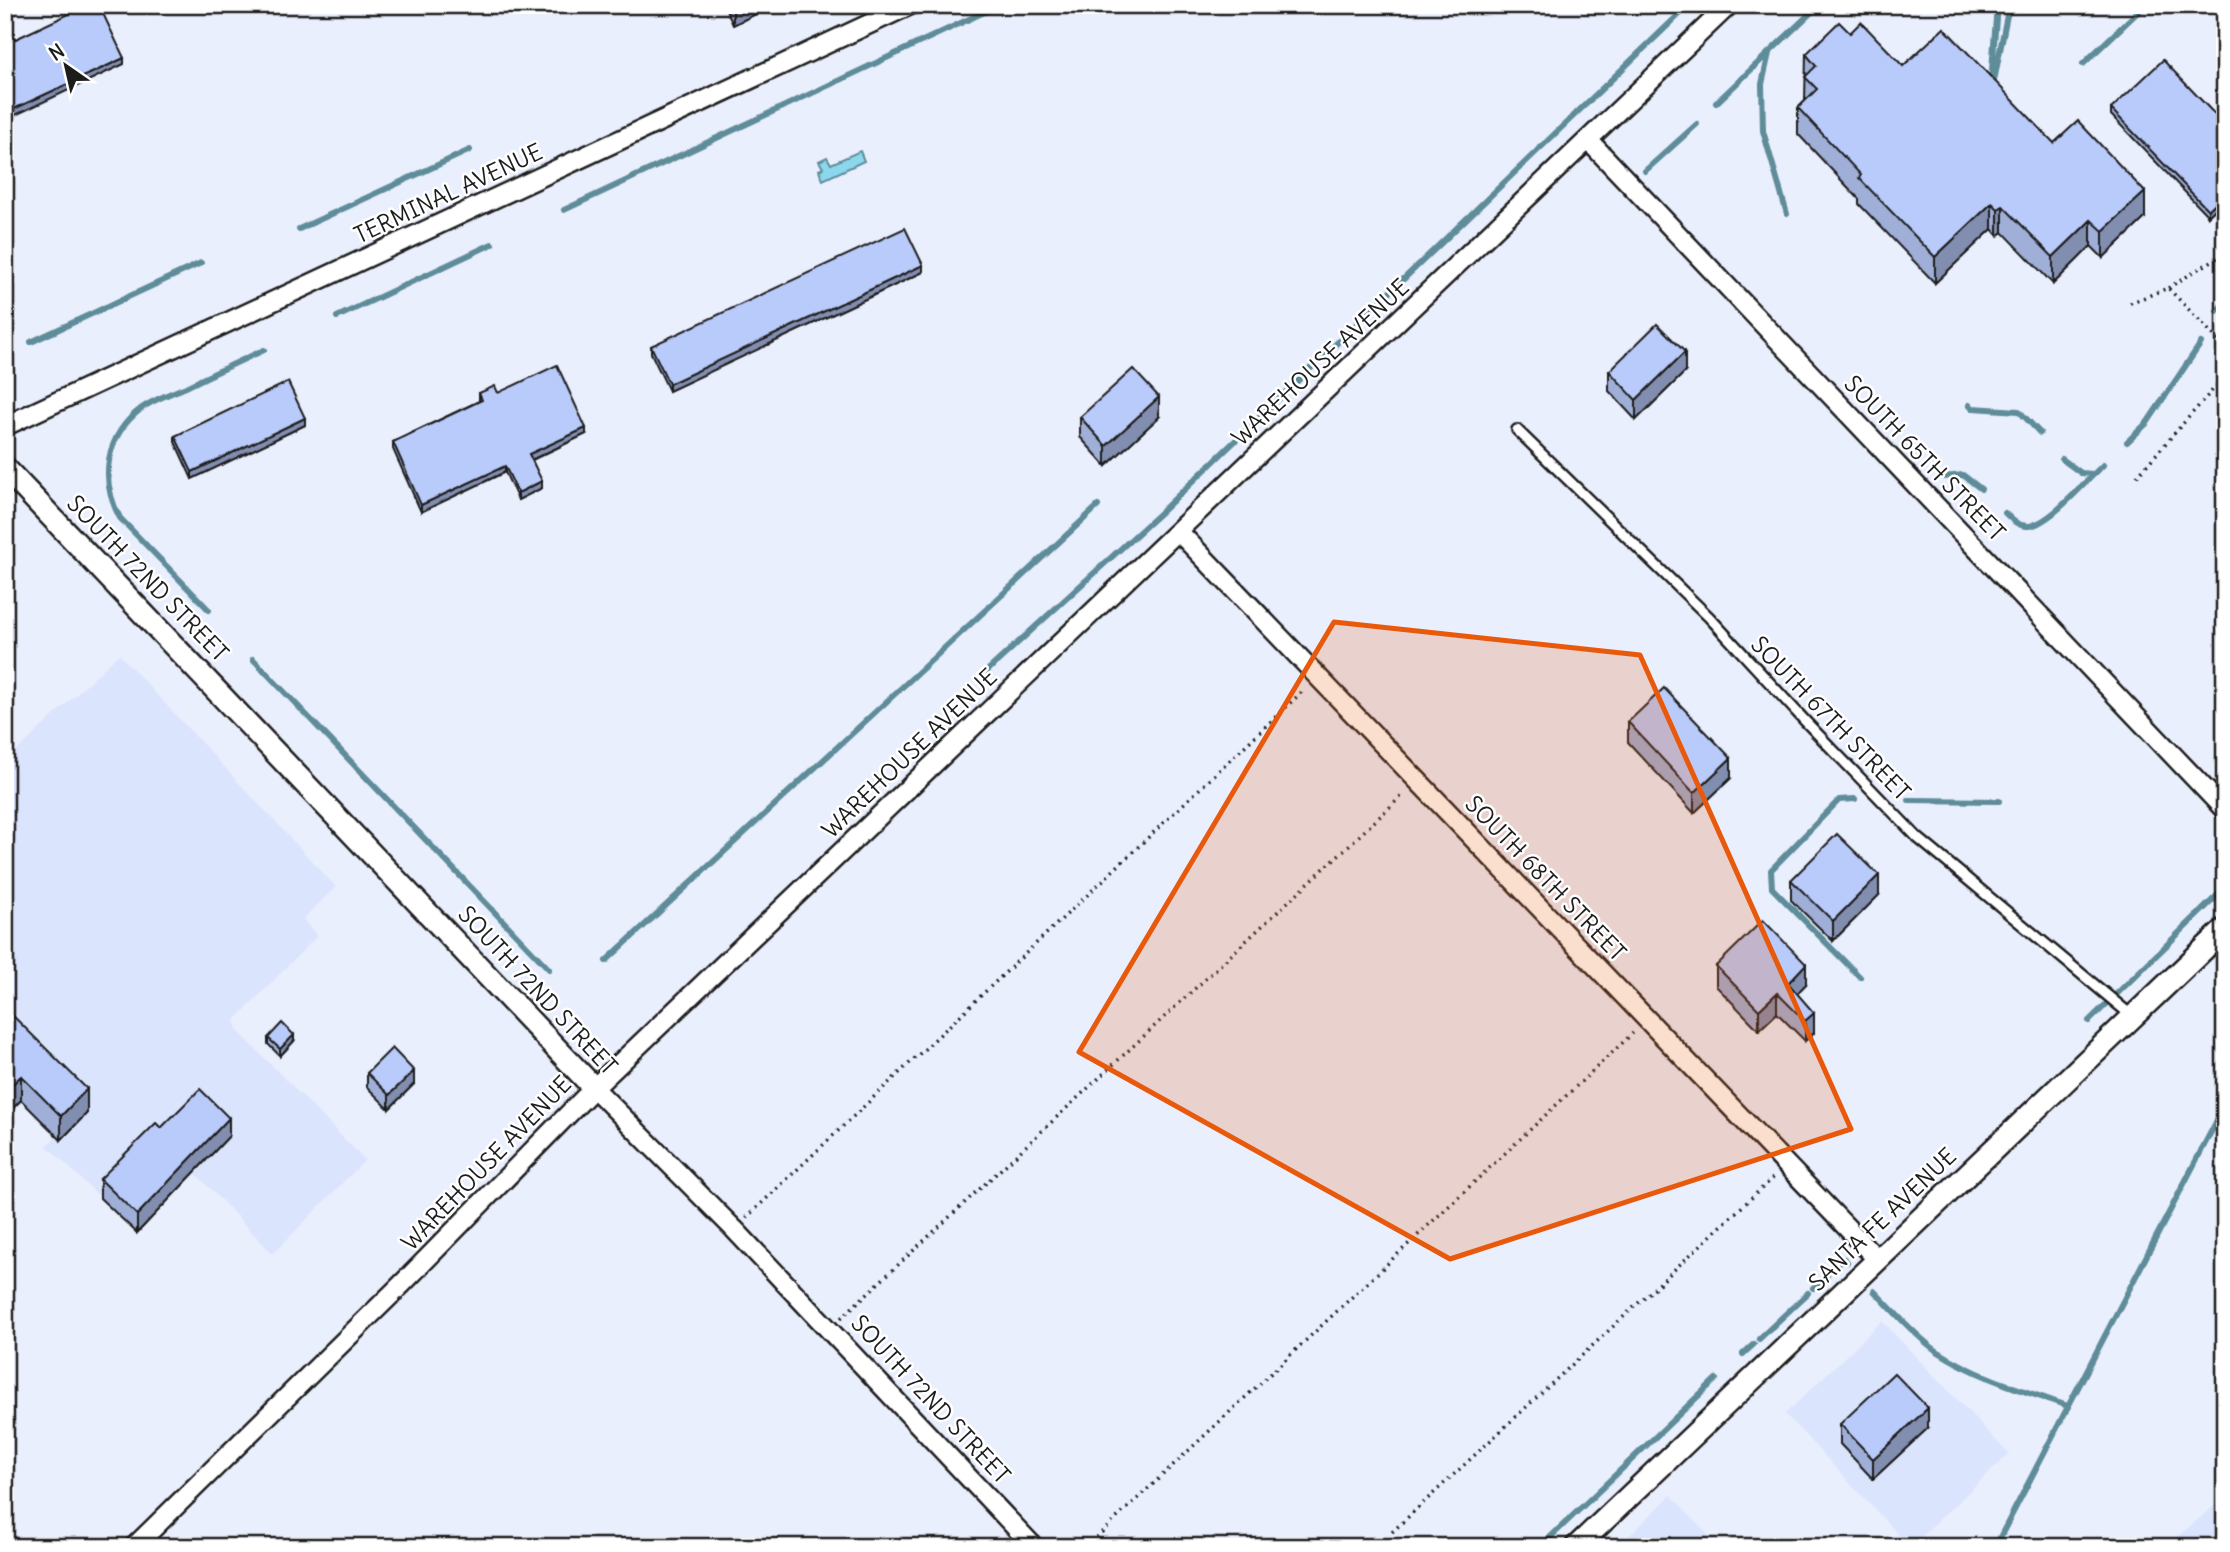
<svg xmlns="http://www.w3.org/2000/svg" width="2230" height="1552" font-family="Delius,sans-serif">
	<rect width="100%" height="100%" fill="#eaeffe"/>
	<filter id="ink" filterUnits="userSpaceOnUse"><feTurbulence type="fractalNoise" baseFrequency=".0143" numOctaves="2"/><feDisplacementMap in="SourceGraphic" scale="14" xChannelSelector="R" yChannelSelector="G"/><feConvolveMatrix kernelMatrix="1 2 1 2 8 2 1 2 1" color-interpolation-filters="sRGB"/></filter>
	<g filter="url(#ink)">
		<path fill="#dbe4fd" d="M119,654L336,887L303,919L317,936L235,1020L237,1030L365,1160L273,1254L196,1174L137,1233L47,1146L56,1136L61,1140L87,1113L5,1035V762Z
			M1882,1321L2009,1454L1910,1547L1785,1414Z
			M1671,1495L1719,1547H1618Z
			M2224,1498L2225,1547H2165Z"/>
		<path fill="#8cd7ed" stroke="#5f8c99" stroke-width="2" d="M860,151L864,161L823,180L819,170L823,168L819,161L827,157L831,164Z"/>
		<g fill="none" stroke-linecap="round" stroke-linejoin="round">
			<path stroke="#5f8c99" stroke-width="6" d="M1769,53L1762,84L1763,131L1787,214
				M2083,64L2145,5
				M1991,83L1997,5
				M1993,86L2009,5
				M1716,103L1819,5
				M1645,171L1697,124
				M564,210L999,5
				M299,229L470,150
				M2217,311L2225,302
				M337,317L492,244
				M31,342L201,263
				M1969,405L1973,408L2019,411L2040,433
				M2127,442L2147,423L2201,343
				M2062,459L2081,473L2093,474
				M1944,477L1963,475L1981,489
				M2005,513C2012,520 2019,527 2029,526C2050,524 2087,480 2103,465
				M209,610L120,518C99,479 105,436 142,408C155,399 172,393 186,387C212,374 238,362 264,350
				M253,659L549,969
				M987,671L1161,512L1689,5
				M1855,799L1839,800L1771,870L1772,888L1860,977
				M1909,800L1999,801
				M606,961L1098,506
				M2089,1021L2225,888
				M1835,1267L1844,1259L1847,1262
				M1813,1288L1827,1275
				M1874,1291C1894,1311 1914,1335 1937,1351C1977,1377 2024,1391 2068,1406
				M1759,1339L1808,1293
				M1743,1354L1754,1344
				M1540,1547L1716,1379
				M1995,1547L2225,1105"/>
			<g stroke="#1c1c1c" stroke-width="14">
				<path id="service" d="M1517,430L1709,617L1806,722L1918,838L2132,1016"/>
			</g>
			<g stroke="#1c1c1c" stroke-width="23">
				<path id="minor" d="M1589,141L2225,810
					M5,426L910,5
					M1178,531L1878,1260
					M594,1088L734,1229L1034,1547
					M134,1547L402,1284L594,1088L1729,5"/>
			</g>
			<g stroke="#1c1c1c" stroke-width="26">
				<path id="tertiary" d="M5,468L594,1088
					M1576,1547L2225,929"/>
			</g>
			<path stroke="#1c1c1c" stroke-width="3.5" stroke-dasharray="2 5" stroke-linecap="butt" d="M2168,288L2225,253
				M2130,303L2168,288L2225,347
				M2137,476L2225,376
				M746,1218L1305,689
				M841,1318L1404,794
				M1392,1532L1775,1176
				M1086,1547L1633,1033"/>
			<use href="#service" stroke="#fff" stroke-width="9"/>
			<use href="#minor" stroke="#fff" stroke-width="18"/>
			<use href="#tertiary" stroke="#fff" stroke-width="21"/>
		</g>
		<path fill="#9fafd8" stroke="#1c1c1c" stroke-width="2" d="M724,5H775L733,25Z
			M1850,33L1903,66L2054,143L2145,218L2103,258L2091,246L2053,284L2003,232L1998,236L1992,229L1935,283L1859,204V199L1798,134V108L1805,101L1806,54Z
			M2111,109L2225,125V200L2208,216L2111,115Z
			M923,272L669,391L651,353V346Z
			M1609,371L1685,372L1636,420L1609,391Z
			M479,393H498L586,434L532,460L542,488L518,500L505,472L421,512L393,449V442L479,401Z
			M1080,417H1159L1106,466L1080,437Z
			M305,425L192,479L175,442V436Z
			M1628,722L1731,778L1694,813L1628,742Z
			M1791,880L1879,895L1833,941L1791,900Z
			M1716,966L1806,984L1797,993L1814,1033L1805,1041L1777,1013L1759,1030L1716,986Z
			M5,1008L87,1113L61,1140L21,1100L5,1116Z
			M268,1038L294,1041L280,1056L268,1044Z
			M367,1073L414,1084L389,1109L367,1087Z
			M161,1128L229,1136L137,1233L100,1198V1179Z
			M1840,1424L1928,1428L1873,1479L1840,1444Z"/>
		<path fill="#828eb0" stroke="#1c1c1c" stroke-width="2" d="M733,5H775L733,25Z
			M124,58V64L5,120V113Z
			M2145,192V218L2103,258V231Z
			M2225,194V200L2208,216V210Z
			M1992,203V229L1935,283V257Z
			M2003,206V232L1998,236V209Z
			M2091,220V246L2053,284V257Z
			M923,265V272L669,391V384Z
			M1685,352V372L1636,420V400Z
			M1159,397V417L1106,466V446Z
			M305,418V425L192,479V472Z
			M586,428V434L529,461V454Z
			M505,466V472L421,512V505Z
			M542,481V488L518,500V493Z
			M1731,758V778L1694,813V793Z
			M1879,875V895L1833,941V921Z
			M1806,964V984L1788,1003V983Z
			M1777,993V1013L1759,1030V1010Z
			M1814,1013V1033L1805,1041V1021Z
			M294,1035V1041L280,1056V1049Z
			M414,1071V1084L389,1109V1095Z
			M21,1076V1100L5,1116V1091Z
			M87,1089V1113L61,1140V1116Z
			M229,1118V1136L137,1233V1215Z
			M1928,1408V1428L1873,1479V1459Z"/>
		<path fill="#b9cbfb" stroke="#1c1c1c" stroke-width="2" d="M88,5H99L124,58L5,113V44Z
			M1839,22L1850,33L1861,22L1903,66L1944,28L2054,143L2078,121L2145,192L2103,231L2091,220L2053,257L2003,206L1998,209L1992,203L1935,257L1859,178L1861,175L1798,108L1817,89L1805,77L1816,66L1806,54Z
			M2163,60L2225,125V194L2208,210L2111,109Z
			M905,228L923,265L669,384L651,346Z
			M1657,324L1685,352L1636,400L1609,371Z
			M557,365L586,428L529,454L542,481L518,493L505,466L421,505L393,442L482,400L479,393L495,386L498,393Z
			M1133,369L1159,397L1106,446L1080,417Z
			M288,382L305,418L192,472L175,436Z
			M1664,688L1731,758L1694,793L1628,722Z
			M1837,834L1879,875L1833,921L1791,880Z
			M1763,920L1806,964L1788,983L1814,1013L1805,1021L1777,993L1759,1010L1716,966Z
			M5,1008L87,1089L61,1116L21,1076L5,1091Z
			M282,1023L294,1035L280,1049L268,1038Z
			M392,1048L414,1071L389,1095L367,1073Z
			M200,1089L229,1118L137,1215L100,1179L156,1123L161,1128Z
			M1894,1373L1928,1408L1873,1459L1840,1424Z
			M1670,1537L1680,1547H1659Z"/>
	</g>
	<path fill="#e8590c" fill-opacity="0.2" stroke="#e8590c" stroke-width="5" stroke-linejoin="round" d="M1334,622L1640,655L1851,1129L1450,1259L1079,1052Z"/>
	<g text-anchor="middle" dominant-baseline="central" stroke-width="5" stroke-linejoin="round" paint-order="stroke">
		<g font-size="23" fill="#1c1c1c" stroke="#fff">
			<text transform="translate(448 193) rotate(-25)">TERMINAL AVENUE</text>
			<text transform="translate(1320 362) rotate(-43)">WAREHOUSE AVENUE</text>
			<text transform="translate(1925 458) rotate(46)">SOUTH 65TH STREET</text>
			<text transform="translate(148 578) rotate(46)">SOUTH 72ND STREET</text>
			<text transform="translate(1831 718) rotate(46)">SOUTH 67TH STREET</text>
			<text transform="translate(909 753) rotate(-44)">WAREHOUSE AVENUE</text>
			<text transform="translate(1546 878) rotate(46)">SOUTH 68TH STREET</text>
			<text transform="translate(538 990) rotate(47)">SOUTH 72ND STREET</text>
			<text transform="translate(486 1163) rotate(-46)">WAREHOUSE AVENUE</text>
			<text transform="translate(1882 1219) rotate(-44)">SANTA FE AVENUE</text>
			<text transform="translate(931 1399) rotate(47)">SOUTH 72ND STREET</text>
		</g>
	</g>
	<rect width="2230" height="1552" fill="none" stroke="#fff" stroke-width="28"/>
	<rect x="14" y="14" width="2202" height="1524" fill="none" stroke="#1c1c1c" stroke-width="2.5" filter="url(#ink)"/>
	<g transform="translate(66 66) rotate(326)" stroke="#ffffff" stroke-width="5" paint-order="stroke">
	<path d="M0-5L12 26L0 18L-12 26Z" fill="#1c1c1c"/>
	<text y="-10" font-size="19" font-weight="bold" text-anchor="middle" fill="#1c1c1c">N</text>
	</g>
</svg>
